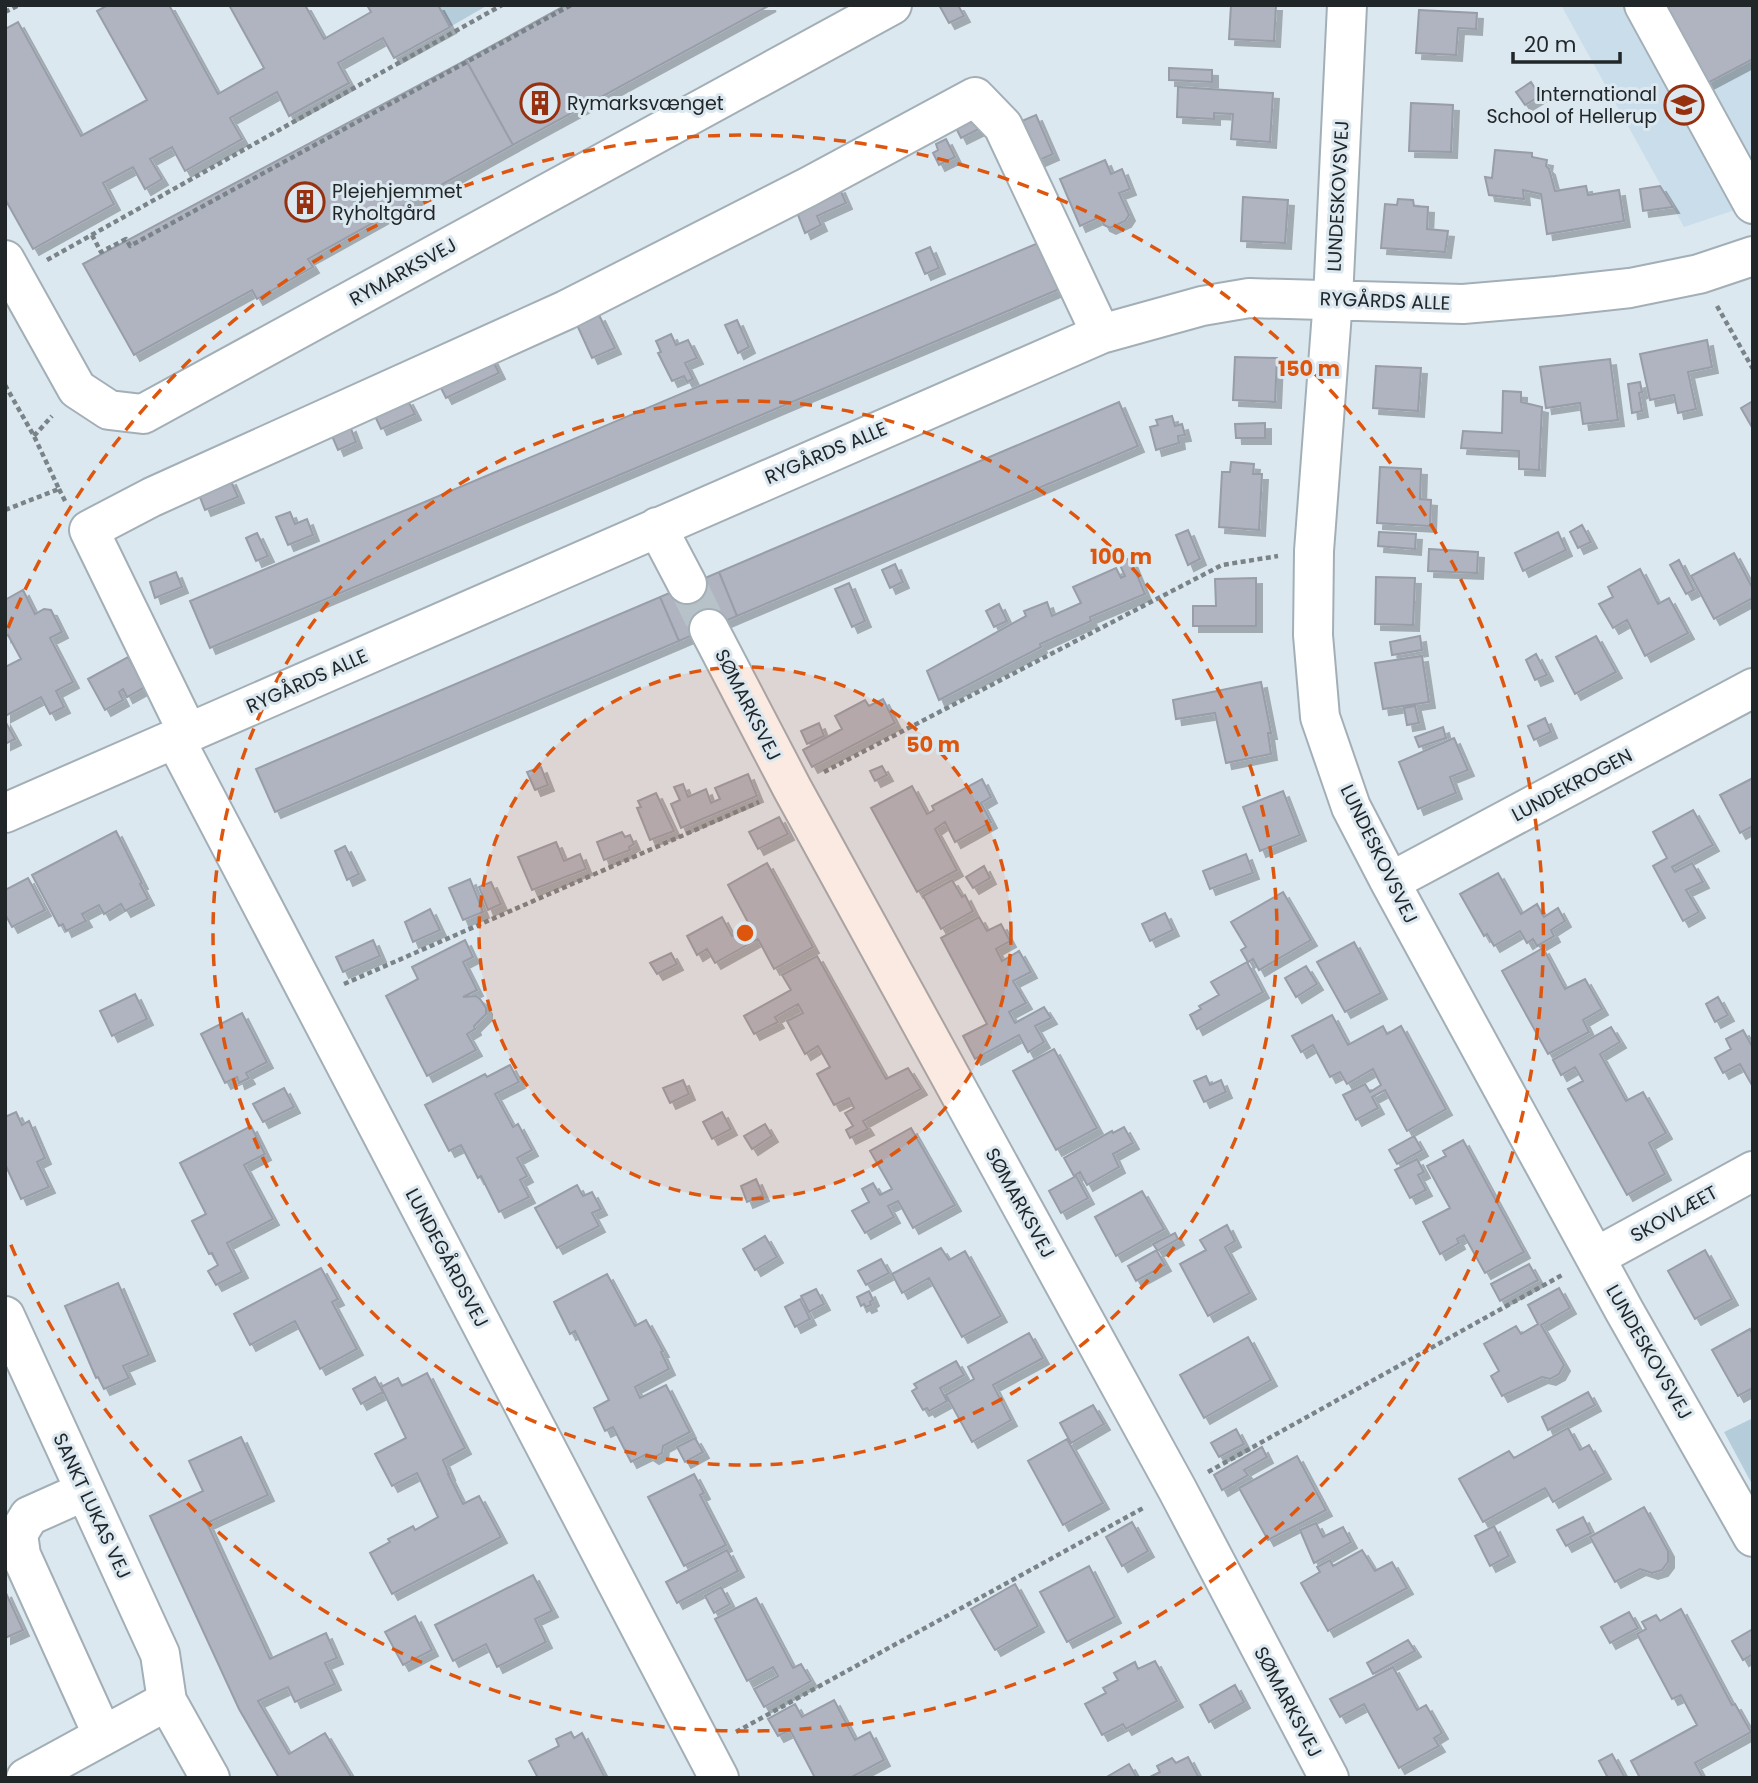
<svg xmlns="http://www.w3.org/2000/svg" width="1758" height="1783" font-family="Poppins,sans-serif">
	<defs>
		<filter id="shadow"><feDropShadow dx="6" dy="6" stdDeviation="0" flood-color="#0004"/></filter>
	</defs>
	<rect width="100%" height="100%" fill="#dce8f0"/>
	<path fill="#caddea" d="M1561,5H1753V204L1684,227Z"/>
	<path fill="#b5cddb" d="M438,5H488L450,27Z
		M1753,1418V1486L1724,1432Z"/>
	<path fill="#afb4c0" stroke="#989da8" stroke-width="2" filter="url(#shadow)" d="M108,5H169L218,94L264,68L229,5H305L324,39L371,12L367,5H438L450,27L394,58L383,38L338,63L349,83L289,116L277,92L230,118L242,139L185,171L172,147L150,159L162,179L145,189L133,167L103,183L114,204L33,249L5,199V29L18,22L81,136L147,100L97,11Z
		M566,5H770L513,145L466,60Z
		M939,5H958L964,16L949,23Z
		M1231,5H1276L1274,41L1229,39Z
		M1672,5H1753V59L1702,86L1661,11Z
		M1419,10L1477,13L1476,29L1458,28L1456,55L1416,53Z
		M466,60L513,145L308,259L313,267L257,299L252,290L134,355L83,264Z
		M1169,68L1212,70V82L1169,80Z
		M1531,82L1540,96L1525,105L1516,92Z
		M1178,87L1273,93L1270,142L1231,139L1233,114L1214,113V119L1177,117Z
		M1411,103L1453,105L1451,152L1409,151Z
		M973,113L981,128L961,138L954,124Z
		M1036,115L1053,154L1035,162L1017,123Z
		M946,139L955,157L939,165L933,153L938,150L936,144Z
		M1495,150L1532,153V157L1547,160L1546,166L1549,169L1555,191L1586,186L1588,195L1619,190L1624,221L1547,234L1541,194L1523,190L1524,199L1489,195L1485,177L1492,178Z
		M1105,160L1111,174L1122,169L1130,189L1119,193L1129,215L1125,221L1110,228L1104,225L1100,217L1080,226L1060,179Z
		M1660,186L1673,207L1643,211L1640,189Z
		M839,187L846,203L817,216L821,225L805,233L795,207Z
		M1243,197L1288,200L1285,243L1241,241Z
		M1398,199L1413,200L1414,206L1428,207L1427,229L1448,231L1445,252L1381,248L1385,204L1397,205Z
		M1050,238L1069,285L210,648L190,601Z
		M930,247L939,268L925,274L916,253Z
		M599,315L615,348L592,358L577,325Z
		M737,320L749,347L738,353L725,325Z
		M671,334L676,345L688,340L697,358L685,363L693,379L687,382L684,376L672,381L658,353L661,352L656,341Z
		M1707,340L1712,367L1688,372L1696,409L1678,413L1674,395L1650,400L1640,354Z
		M490,355L499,373L446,398L437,380Z
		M1235,357L1277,358L1275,402L1233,400Z
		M1610,359L1618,420L1583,424L1580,403L1546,408L1540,367Z
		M1376,366L1421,368L1418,411L1373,408Z
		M1640,382L1642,392L1639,393L1642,411L1632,413L1628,384Z
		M1503,391L1521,392V402L1542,407L1539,470L1519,469V451L1461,448L1463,431L1502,433Z
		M407,399L415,414L381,429L374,414Z
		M1753,401V429L1741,408Z
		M1119,402L1138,446L737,616L719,572Z
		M1172,416L1175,426L1182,424L1185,435L1178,436L1179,443L1156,450L1150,427L1158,425L1156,420Z
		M1265,423V438H1236L1235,424Z
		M350,426L356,442L338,450L332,436Z
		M1231,462L1254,464L1253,474H1262L1259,530L1219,527L1222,472H1230Z
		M1380,467L1421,469L1420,499L1431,500L1430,526L1377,523Z
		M230,479L238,497L205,510L198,492Z
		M290,512L295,524L307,519L313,535L288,545L276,517Z
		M1582,525L1591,542L1578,548L1570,532Z
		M1188,530L1200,559L1188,565L1176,535Z
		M1379,532L1416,534L1415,549L1378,546Z
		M1558,532L1566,550L1523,571L1515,553Z
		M257,533L268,556L256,561L246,538Z
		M1429,549L1478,552L1477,573L1428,571Z
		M1734,553L1753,589V598L1714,619L1691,576Z
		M1130,558L1145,594L1090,617L1091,621L1040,644L1041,647L939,700L927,671L1026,616L1024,611L1047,602L1052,616L1081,603L1073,587L1116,568L1121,578L1125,576L1119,563Z
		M1679,560L1694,590L1686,594L1670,565Z
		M895,564L903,582L890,588L882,570Z
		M1640,569L1658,604L1669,598L1688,633L1645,656L1627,620L1613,628L1599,604L1613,597L1608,587Z
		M176,572L182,587L155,598L150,582Z
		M719,572L737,616L679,641L660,597Z
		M1376,577L1415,578L1413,625L1375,624Z
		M1256,578V626H1193V606H1216L1215,579Z
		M849,583L865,621L852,627L835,589Z
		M23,590L35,614L44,609L51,610L62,632L50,638L73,682L56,691L64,707L50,714L41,697L5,716V667L21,659L8,635L5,636V600Z
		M660,597L679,641L275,812L256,769Z
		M999,604L1007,621L994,627L986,611Z
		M1420,636L1422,650L1392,655L1390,642Z
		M1596,636L1616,672L1575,694L1556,657Z
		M1536,654L1547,675L1535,680L1526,660Z
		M1422,656L1429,702L1383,709L1375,663Z
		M128,657L145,687L127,697L123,689L119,692L123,700L105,710L88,679Z
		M1261,682L1271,733H1268L1271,754L1226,763L1215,713L1176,719L1173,700Z
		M883,699L895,723L812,767L803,750L842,729L835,716L865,700L869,706Z
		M1415,706L1419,723L1407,725L1404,708Z
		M1545,718L1551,732L1534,740L1528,726Z
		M5,721L15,739L5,744Z
		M819,723L824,736L807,744L801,731Z
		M1443,727L1446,738L1419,747L1415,737Z
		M1454,738L1468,770L1450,777L1456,793L1418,809L1399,762Z
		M882,766L887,775L875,781L870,771Z
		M541,767L548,785L535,790L527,772Z
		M748,774L757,796L681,828L671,804L680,800L674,787L683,784L688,797L706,789L711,803L720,799L715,788Z
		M1753,778V829L1751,827L1740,833L1720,795Z
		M982,779L991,797L981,803L991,822L955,842L945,822L935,829L957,870L917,892L871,808L912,786L927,814L934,810L932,806Z
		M1283,791L1300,835L1260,851L1243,807Z
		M656,793L674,831L650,840L637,808L641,807L638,801Z
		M1693,810L1713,845L1672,867L1675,872L1692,863L1703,882L1686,890L1699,912L1683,921L1653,866L1667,858L1653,832Z
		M779,817L788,834L758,849L749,832Z
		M116,831L142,883L140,884L148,899L125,911L121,904L104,914L99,905L82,914L86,921L66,931L63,924L59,926L32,875Z
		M622,832L625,837L630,835L634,844L629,847L630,850L604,860L597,842Z
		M556,842L564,861L580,854L586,869L532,890L518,857Z
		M345,846L359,874L347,880L335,851Z
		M1246,854L1253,873L1210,889L1203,871Z
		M767,863L813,947L774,969L758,939L715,963L707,949L697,955L687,936L722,917L732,936L750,926L728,885Z
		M984,866L990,878L973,888L966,877Z
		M1498,873L1521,914L1537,904L1544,917L1558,908L1565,921L1551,930L1554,936L1537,946L1533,939L1527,943L1520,931L1494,946L1487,934L1484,936L1460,894Z
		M28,878L45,910L12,927L5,914V890Z
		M470,879L483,912L463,920L449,888Z
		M952,880L962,897L965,895L973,911L941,929L923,896Z
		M491,882L501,904L488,910L479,887Z
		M1283,892L1311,940L1259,970L1253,959L1248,962L1241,950L1246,947L1231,922Z
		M430,909L440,930L413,942L405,922Z
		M1165,913L1173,930L1150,941L1142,924Z
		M979,917L987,931L1001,924L1010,941L996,949L1002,961L1019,951L1031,972L1013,981L1026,1003L1009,1012L1015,1023L1044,1007L1051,1018L1035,1026L1044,1042L1028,1052L1019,1035L975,1059L963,1036L987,1024L941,938Z
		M373,940L380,956L343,972L336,957Z
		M465,940L473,957L463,962L477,990L463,997L476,996L480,999L486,1008V1014L474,1026L475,1029L467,1034L476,1050L427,1076L386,996L418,979L412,967Z
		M1354,942L1381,993L1345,1012L1317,962Z
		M1543,948L1565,989L1585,979L1602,1009L1583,1020L1589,1032L1548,1054L1502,971Z
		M671,953L677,964L657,974L650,963Z
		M817,956L886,1079L908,1068L921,1089L863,1121L868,1129L850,1138L846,1130L853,1126L845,1113L854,1108L849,1098L834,1105L817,1074L830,1067L818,1046L805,1054L787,1021L803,1013L798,1004L775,1017L778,1022L754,1034L744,1016L791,990L782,975Z
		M1247,962L1263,992L1197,1029L1190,1015L1201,1009L1199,1006L1219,995L1211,982Z
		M1306,966L1317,984L1296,997L1285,978Z
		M135,994L147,1019L112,1036L100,1011Z
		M1718,997L1728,1015L1715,1022L1706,1004Z
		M242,1013L267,1062L246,1073L249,1078L239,1083L237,1077L225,1083L201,1034Z
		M1332,1015L1348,1045L1383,1026L1387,1034L1401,1026L1446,1109L1407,1131L1385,1090L1372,1097L1378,1108L1356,1120L1343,1095L1365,1084L1370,1092L1381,1085L1373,1069L1347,1084L1340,1072L1330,1077L1313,1045L1301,1052L1292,1036Z
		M1611,1027L1620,1042L1600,1054L1626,1101L1643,1092L1666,1133L1649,1143L1665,1174L1627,1195L1568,1089L1583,1081L1575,1067L1561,1075L1553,1060Z
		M1743,1030L1753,1048V1087L1740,1064L1723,1073L1715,1058L1731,1049L1726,1039Z
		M1054,1049L1097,1128L1056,1150L1013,1071Z
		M510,1065L519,1082L495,1094L513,1127L518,1124L532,1150L517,1158L527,1176L520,1180L529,1197L499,1212L481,1176L478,1178L461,1145L449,1151L425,1105L485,1074L487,1077Z
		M1206,1076L1210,1085L1221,1080L1226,1092L1204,1102L1194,1081Z
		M683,1080L689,1094L670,1103L663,1088Z
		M284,1088L294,1107L263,1122L253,1104Z
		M16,1112L22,1125L29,1121L45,1158L37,1162L49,1187L21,1199L5,1164V1117Z
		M722,1112L731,1129L712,1139L703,1122Z
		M765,1124L772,1136L752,1149L744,1136Z
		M251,1126L265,1154L244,1165L273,1219L227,1243L242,1272L216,1285L208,1271L218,1265L212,1253L209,1254L192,1221L206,1214L180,1163Z
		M1124,1127L1133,1143L1113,1154L1119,1167L1087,1185L1080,1172L1074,1176L1064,1158L1112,1131L1113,1133Z
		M911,1128L955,1205L913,1228L898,1201L888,1206L894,1217L865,1233L852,1211L869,1202L862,1189L873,1183L880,1195L892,1189L870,1151Z
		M1414,1136L1422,1150L1397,1164L1389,1150Z
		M1463,1140L1524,1252L1485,1273L1464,1235L1457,1239L1459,1243L1440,1254L1423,1222L1450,1208L1427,1166L1446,1156L1443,1151Z
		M1417,1159L1424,1172L1418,1175L1426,1190L1410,1198L1395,1170Z
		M1076,1176L1088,1198L1061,1213L1049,1191Z
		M756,1179L763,1195L747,1202L741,1186Z
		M577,1185L583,1196L592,1192L601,1209L592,1213L599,1226L557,1248L535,1208Z
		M1142,1191L1164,1229L1116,1256L1095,1217Z
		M1227,1225L1235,1241L1225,1247L1250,1293L1208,1316L1180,1264L1206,1250L1200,1240Z
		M1175,1233L1178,1239L1157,1251L1165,1265L1136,1281L1128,1266L1157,1250L1153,1244Z
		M765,1236L777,1257L755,1270L743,1249Z
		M941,1248L949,1260L965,1251L1001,1316L962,1337L929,1278L902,1293L892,1274Z
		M1705,1250L1732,1299L1695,1319L1668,1271Z
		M881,1259L889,1273L866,1285L858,1271Z
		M1529,1264L1538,1280L1500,1301L1491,1284Z
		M321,1268L338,1299L332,1302L357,1349L320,1369L295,1321L250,1345L234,1314Z
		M607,1274L635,1326L646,1320L663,1351L661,1352L669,1369L635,1387L640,1398L666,1385L690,1432L663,1446L662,1453L653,1458L647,1454L631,1462L613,1427L605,1431L594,1408L609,1400L575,1331L570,1334L554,1302Z
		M118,1283L149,1355L123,1366L129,1378L104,1389L98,1377L96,1378L65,1306Z
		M1559,1288L1570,1308L1541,1325L1564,1365L1559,1374L1550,1379L1542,1377L1502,1396L1491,1376L1499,1371L1484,1344L1516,1326L1521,1334L1538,1324L1528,1305Z
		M816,1289L824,1304L809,1312L801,1296Z
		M869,1291L873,1300L870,1302L871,1305L866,1307L864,1304L861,1306L857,1297Z
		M800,1299L810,1319L795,1327L785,1307Z
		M1750,1329L1753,1335V1388L1738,1396L1712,1350Z
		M1029,1333L1043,1358L993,1385L1011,1420L972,1442L946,1395L974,1379L968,1367Z
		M1248,1337L1271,1380L1204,1418L1180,1375Z
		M956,1361L964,1375L940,1388L947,1401L929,1411L927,1408L923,1410L912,1391L917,1388L914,1384Z
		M427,1373L465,1448L443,1460L449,1474H448L463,1504L479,1496L501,1537L392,1594L370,1553L390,1542L388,1539L413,1526L415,1530L438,1517L417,1473L392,1486L375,1454L406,1438L381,1387L398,1378L402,1386Z
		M375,1377L383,1392L361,1404L353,1389Z
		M1588,1392L1595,1405L1548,1430L1542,1417Z
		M1093,1405L1104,1424L1071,1443L1060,1423Z
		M1568,1428L1580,1450L1589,1445L1605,1473L1553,1502L1545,1488L1483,1522L1459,1479L1509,1451L1514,1458Z
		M1236,1429L1244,1444L1219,1457L1211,1443Z
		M241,1437L268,1495L207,1523L270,1659L326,1633L337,1658L325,1663L335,1684L295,1702L288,1687L258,1701L289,1754L325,1733L352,1778H279L239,1709L150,1516L203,1491L189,1461Z
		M695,1438L703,1452L685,1462L677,1447Z
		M1067,1439L1103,1503L1063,1525L1028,1461Z
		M1262,1447L1267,1457L1244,1470L1248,1475L1222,1490L1214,1475Z
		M1297,1456L1326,1510L1268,1540L1239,1488Z
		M694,1474L704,1493L700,1495L726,1545L684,1566L648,1497Z
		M1644,1507L1668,1551V1562L1662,1570L1652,1573L1640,1569L1615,1582L1590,1537Z
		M1583,1517L1591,1533L1566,1546L1557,1530Z
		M1132,1522L1148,1551L1122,1566L1106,1537Z
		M1316,1523L1323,1537L1343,1527L1351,1542L1314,1563L1300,1530Z
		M1494,1526L1509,1556L1490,1566L1475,1536Z
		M727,1550L738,1571L677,1603L666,1582Z
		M1362,1550L1375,1571L1392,1562L1407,1588L1328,1631L1301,1583L1320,1572L1317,1567L1330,1560L1333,1566Z
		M1089,1566L1115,1617L1067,1642L1040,1592Z
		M533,1575L552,1611L535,1619L546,1642L497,1667L486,1644L453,1661L435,1625Z
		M1015,1584L1038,1626L995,1650L971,1609Z
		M721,1587L730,1604L714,1613L705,1596Z
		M5,1591L23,1630L5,1638Z
		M756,1598L793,1668L801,1664L811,1681L764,1707L754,1689L778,1676L773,1667L747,1681L715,1619Z
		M1681,1609L1732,1705L1735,1704L1751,1732L1695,1763L1703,1778H1640L1631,1761L1697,1725L1681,1695L1672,1699L1637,1634L1646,1629L1642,1622L1656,1615L1660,1621Z
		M1629,1612L1638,1628L1610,1643L1601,1627Z
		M415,1616L432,1650L403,1665L385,1632Z
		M1753,1629V1654L1743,1660L1732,1641Z
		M1408,1640L1415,1651L1373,1674L1367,1663Z
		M1155,1661L1177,1701L1126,1729L1123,1724L1102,1735L1085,1704L1106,1693L1103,1688L1118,1680L1114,1673L1135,1662L1138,1669Z
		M1393,1667L1417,1710L1426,1705L1442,1733L1434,1738L1439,1746L1399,1768L1364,1704L1340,1717L1330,1699Z
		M1235,1685L1244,1702L1209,1722L1200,1705Z
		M834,1700L855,1740L870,1732L884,1760L850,1778H815L790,1730L778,1736L768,1719L795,1704L802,1717Z
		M571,1732L574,1738L582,1733L605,1778H538L529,1761L559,1746L556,1739Z
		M1612,1754L1625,1778H1608L1599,1761Z
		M1188,1757L1199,1778H1148L1160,1772L1157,1766L1172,1758L1176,1763Z
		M1129,1764L1137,1778H1105Z"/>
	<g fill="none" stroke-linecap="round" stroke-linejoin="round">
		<path stroke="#b7c1c8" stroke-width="38" stroke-dasharray="38 19" stroke-linecap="butt" d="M687,584L709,629"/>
		<g stroke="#a3afb6" stroke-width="42">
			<path id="minor" d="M1347,5L1333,299L1314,551L1313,635L1320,717L1351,807L1390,882L1625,1312L1753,1537
				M1644,5L1753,204
				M5,260L77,389L109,410L143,414L892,5
				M657,527L687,584
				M709,629L792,788L1177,1489L1329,1778
				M188,733L89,530L152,497L566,310L808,187L975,97L1003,126L1101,334
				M175,739L719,1778
				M5,813L1101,334L1202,306L1249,298L1463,304L1557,296L1630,288L1699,274L1753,256
				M1390,882L1753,688
				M1596,1257L1753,1171
				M5,1316L160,1654L167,1701L210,1778
				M85,1491L29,1516L18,1534L21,1555L103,1736
				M26,1778L167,1701"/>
		</g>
		<path stroke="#7a8388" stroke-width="4.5" stroke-dasharray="5 3.5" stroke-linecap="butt" d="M5,12L19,5
			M92,235L101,252L126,239L130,246L571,5
			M47,260L502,5
			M1717,306L1753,369
			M5,385L34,436L59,489L5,510
			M34,436L52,416
			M59,489L66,503
			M824,772L1222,565L1278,556
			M344,984L759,802
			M1208,1472L1564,1274
			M736,1732L1145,1507"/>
		<use href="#minor" stroke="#fff" stroke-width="38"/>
	</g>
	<circle cx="745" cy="933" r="266" fill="#de560d" fill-opacity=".12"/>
	<g fill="none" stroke="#de560d" stroke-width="3.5" stroke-dasharray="12 9">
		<circle cx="745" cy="933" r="266"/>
		<circle cx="745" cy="933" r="532"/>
		<path d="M8 628A798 798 0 1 1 8 1238"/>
	</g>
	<defs>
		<g id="building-ring" transform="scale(2.0125)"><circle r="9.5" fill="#dce8f0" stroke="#97300e" stroke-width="1.5"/><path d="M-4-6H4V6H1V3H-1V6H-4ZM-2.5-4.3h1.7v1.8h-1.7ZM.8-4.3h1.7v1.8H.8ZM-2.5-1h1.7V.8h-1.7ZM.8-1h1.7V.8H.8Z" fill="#97300e"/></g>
		<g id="school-ring" transform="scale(2.0125)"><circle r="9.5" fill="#dce8f0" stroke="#97300e" stroke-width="1.5"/><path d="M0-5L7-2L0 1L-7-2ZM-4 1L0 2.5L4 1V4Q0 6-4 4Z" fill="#97300e"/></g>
	</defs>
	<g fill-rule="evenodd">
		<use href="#building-ring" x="540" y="103"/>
		<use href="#school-ring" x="1684" y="105"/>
		<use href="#building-ring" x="305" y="202"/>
	</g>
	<g text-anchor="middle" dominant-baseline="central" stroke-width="6" stroke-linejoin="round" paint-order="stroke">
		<g font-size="19" fill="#212629" stroke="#dce8f0" text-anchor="start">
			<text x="1657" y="94" text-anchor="end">International<tspan x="1657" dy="22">School of Hellerup</tspan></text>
			<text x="567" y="103">Rymarksvænget</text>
			<text x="332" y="191">Plejehjemmet<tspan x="332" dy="22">Ryholtgård</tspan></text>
		</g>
		<g font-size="19" fill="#212629" stroke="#dce8f0">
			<text transform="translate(1338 196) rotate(-87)">LUNDESKOVSVEJ</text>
			<text transform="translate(403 272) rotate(-29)">RYMARKSVEJ</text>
			<text transform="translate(1385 301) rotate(2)">RYGÅRDS ALLE</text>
			<text transform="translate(826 453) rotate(-23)">RYGÅRDS ALLE</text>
			<text transform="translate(307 681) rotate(-24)">RYGÅRDS ALLE</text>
			<text transform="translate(748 705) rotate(63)">SØMARKSVEJ</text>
			<text transform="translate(1572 785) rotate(-28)">LUNDEKROGEN</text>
			<text transform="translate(1379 854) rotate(64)">LUNDESKOVSVEJ</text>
			<text transform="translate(1020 1203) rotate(61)">SØMARKSVEJ</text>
			<text transform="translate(1674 1214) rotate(-29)">SKOVLÆET</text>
			<text transform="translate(447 1258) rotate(62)">LUNDEGÅRDSVEJ</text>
			<text transform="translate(1649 1352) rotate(60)">LUNDESKOVSVEJ</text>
			<text transform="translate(92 1506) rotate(65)">SANKT LUKAS VEJ</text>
			<text transform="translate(1288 1702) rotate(62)">SØMARKSVEJ</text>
		</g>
	</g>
	<circle cx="745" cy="933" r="10" fill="#de560d" stroke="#dce8f0" stroke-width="3.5"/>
	<g font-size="21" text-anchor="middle" font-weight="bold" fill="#de560d" stroke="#dce8f0" stroke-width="6" stroke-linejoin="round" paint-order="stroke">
		<text x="1309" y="376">150 m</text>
		<text x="1121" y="564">100 m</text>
		<text x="933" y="752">50 m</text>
	</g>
	<rect width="1758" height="1783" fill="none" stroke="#212629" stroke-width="14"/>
	<path d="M1513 52v10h107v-10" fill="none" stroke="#212629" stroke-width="3.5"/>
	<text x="1524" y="52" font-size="21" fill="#212629" stroke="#dce8f0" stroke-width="5" paint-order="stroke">20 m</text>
</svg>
